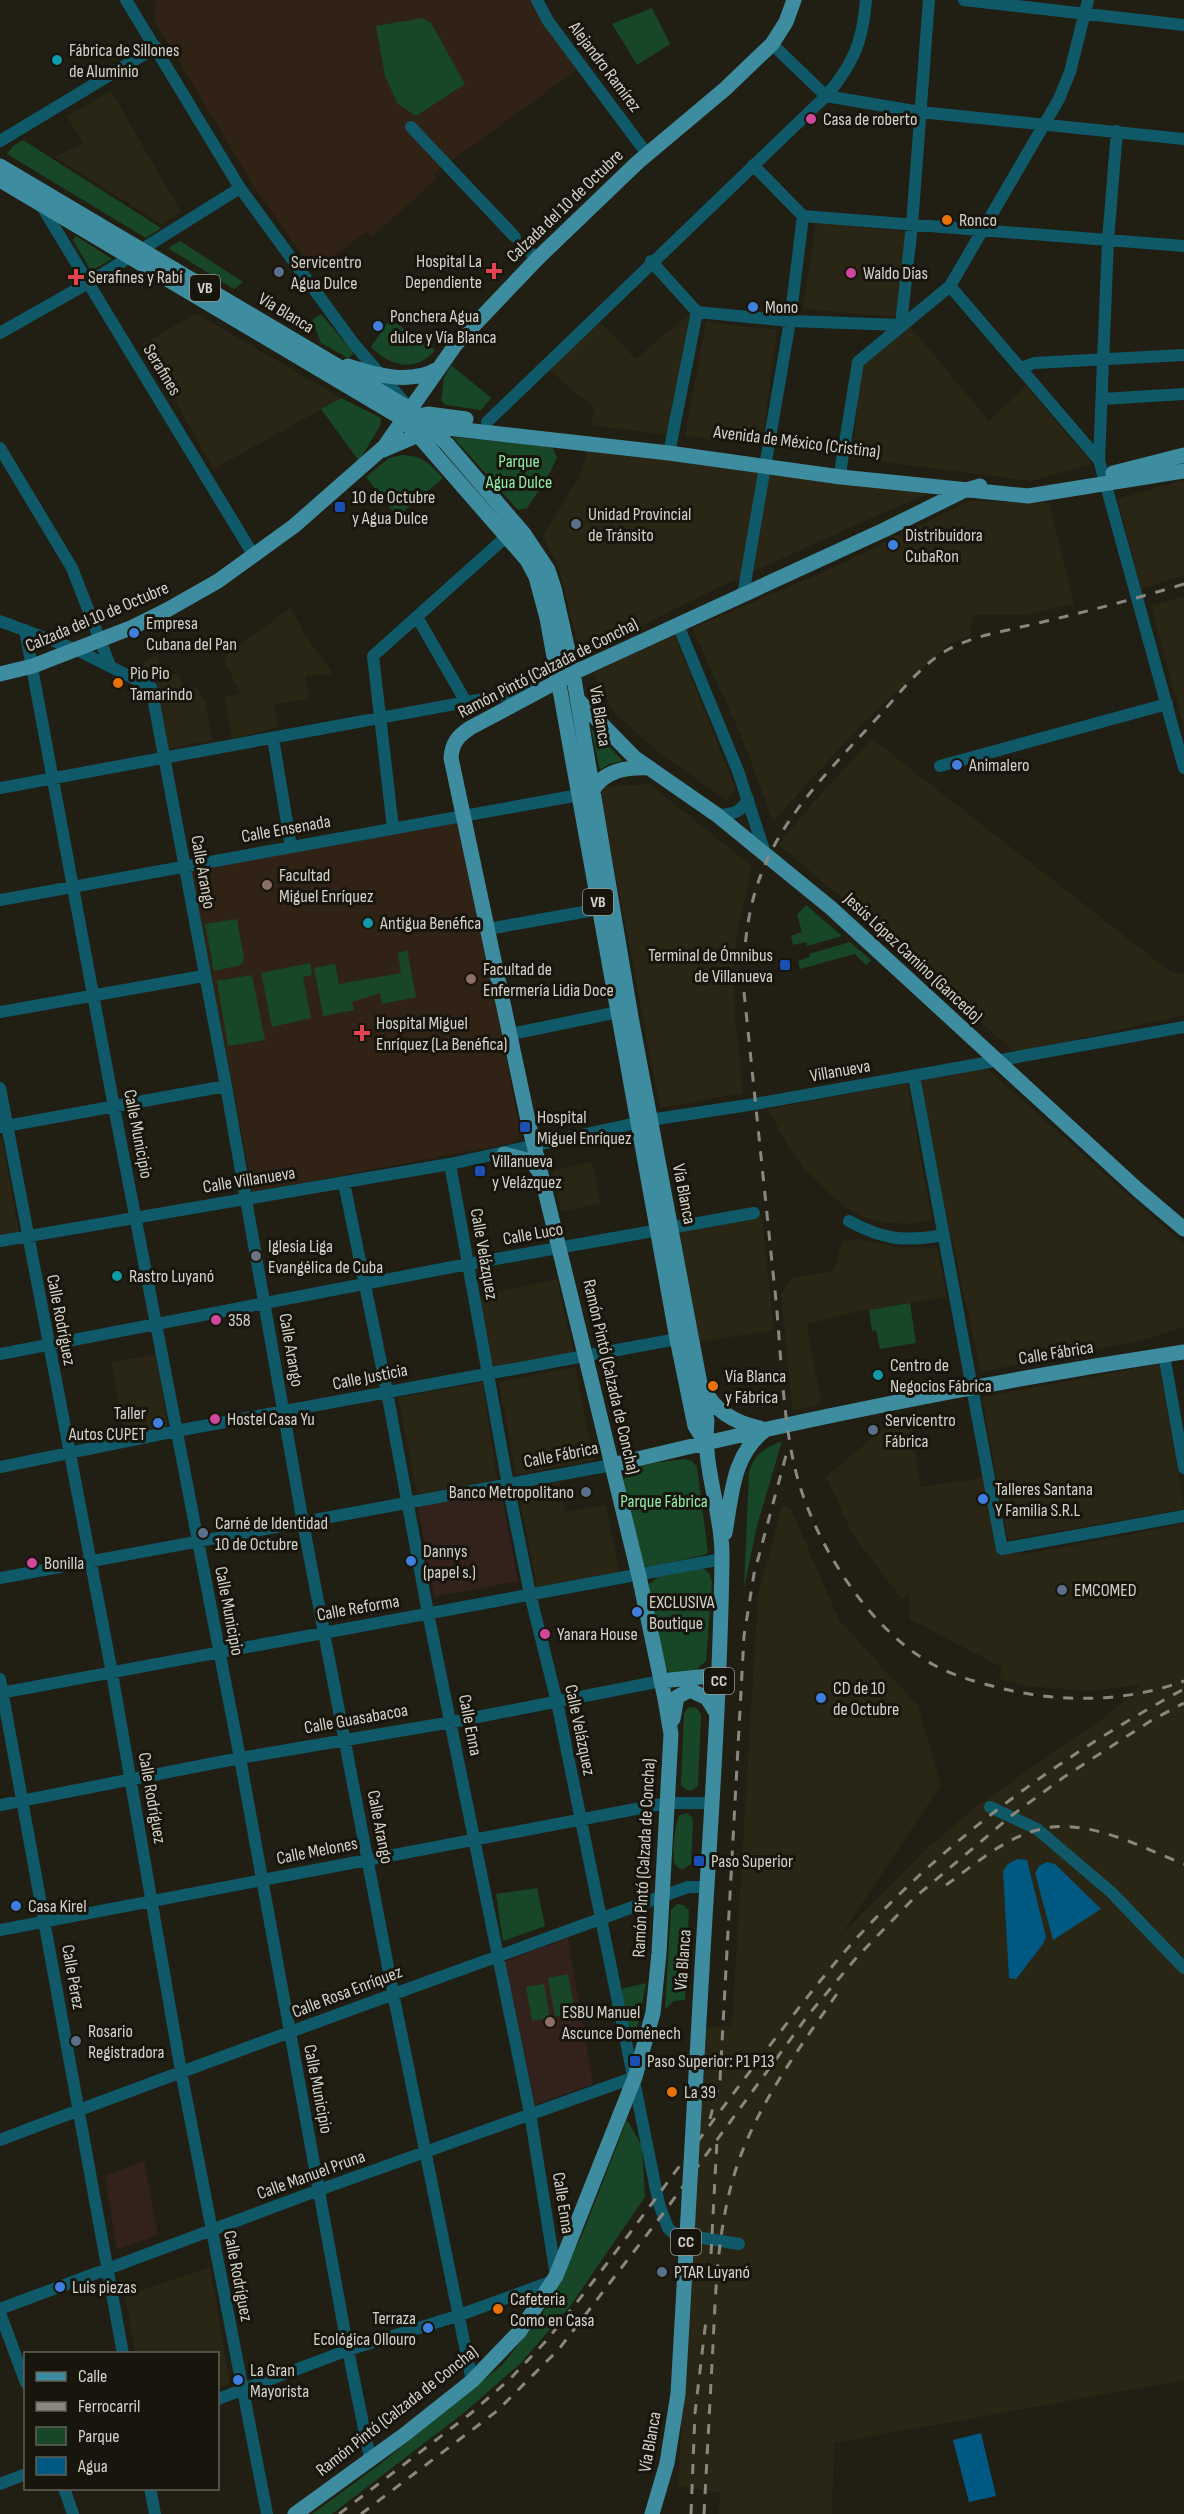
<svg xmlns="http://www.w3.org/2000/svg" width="1184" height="2514" font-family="'Sofia Sans Condensed',sans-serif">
	<rect width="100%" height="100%" fill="#211f14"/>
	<path fill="#292615" d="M111,91L181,212L161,224L55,157L83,143L67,116Z
		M816,221L907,232L898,317L803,309Z
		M691,312L668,435L590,425L595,409L547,368L598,320L636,359Z
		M196,313L341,398L214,469L142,345Z
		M706,322L777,330L762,445L685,436Z
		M909,325L989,421L1026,386L1092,464L1031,481L852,458L862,362Z
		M588,449L928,494L860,523L720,587L580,655L559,567L542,536L579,478Z
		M1184,480V575L1141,589L1118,499Z
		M970,501L1049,503L1074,604L1025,615H972L971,635L949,644L861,725L773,821L742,738L692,628L824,572Z
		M1184,596V728L1151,606Z
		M290,608L304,633L333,674L305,676L309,699L275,704L278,727L232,739L225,697L241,694L223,658Z
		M674,633L736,790L727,800L661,755L613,711L593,673Z
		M157,655L165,676L178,674L186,691L197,687L205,702L212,740L168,749L156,680L147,675L143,662Z
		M872,739L1172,973H1184V1015L1015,1053L878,928L779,845L802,815Z
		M649,784L752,866L737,935L733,975L735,1015L743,1093L660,1108L603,807L602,787Z
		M982,1064L1184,1245V1327L1148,1339L981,1372L948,1223L920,1079Z
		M907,1083L932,1220L910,1224L879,1222L861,1216L841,1204L804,1169L789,1148L768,1109Z
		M2,1137L19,1232L0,1236V1138Z
		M592,1162L601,1203L561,1212L552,1171Z
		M762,1217L774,1330L700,1342L679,1232Z
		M858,1239L898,1247L937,1248L947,1297L855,1312L807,1324L821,1404L793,1411L781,1295L792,1278L833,1271L843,1241Z
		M557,1279L574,1355L493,1371L480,1296Z
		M156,1354L168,1427L124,1434L111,1362Z
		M1159,1364L1184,1509L1008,1540L982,1397Z
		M575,1367L594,1460L516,1475L499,1382Z
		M483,1382L497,1480L417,1494L398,1398Z
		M910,1415L920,1487L983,1478L997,1550L1021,1555L1184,1524V2380L834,2443L832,2514H719L720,2493L678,2486L702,2028L732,2026L758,1595L782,1505L791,1509L839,1620L918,1706L941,1785L841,1935L928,1847L985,1800L1109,1714L1141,1685L1090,1691L1026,1686L1000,1679L1001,1667L910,1619L909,1596L901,1598L853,1535L826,1477L896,1418Z
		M559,1481L565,1512L606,1505L619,1572L537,1588L518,1489Z
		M210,2267L230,2384L218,2388V2354L135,2353L125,2296Z"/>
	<path fill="#33211b" d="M501,1492L518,1581L434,1597L418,1507Z
		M568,1938L593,2084L534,2105L505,1961Z
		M144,2161L158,2235L117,2249L105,2176Z"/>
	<path fill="#302316" d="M156,0H531L552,37L578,69L433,174L437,179L371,237L366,232L314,271L255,188L154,20Z
		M460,819L521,1136L512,1143L253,1192L191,870Z"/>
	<path fill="#174726" d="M652,8L670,44L637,65L612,24Z
		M422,18L431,23L465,84L416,116L398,104L385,76L376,26Z
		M23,140L161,228L146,238L7,154L13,146Z
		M76,236L112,259L91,271L73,240Z
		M180,241L243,282L234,289L168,248Z
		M321,314L352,351L353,354L348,358L321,343L312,320Z
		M390,319L435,350C417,373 390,367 371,347Z
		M451,365L491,398L481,410L446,405L441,401L444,378Z
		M341,398L381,418L380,426L359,461L321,409Z
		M453,437L552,447L557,458L545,482L527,508L518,510Z
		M402,455C422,455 430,464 443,478L397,517L366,477L389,458Z
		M591,728L623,761L609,764L600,770Z
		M806,905L842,936L807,946L806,942L793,945L791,936L802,932L797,915Z
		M237,919L244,959L241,965L214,971L205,924Z
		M850,942L871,960L866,965L855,954L800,969L798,961L810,957L809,954Z
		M407,950L416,997L382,1004L380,993L352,1002L354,1010L323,1016L314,968L335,964L339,984L401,973L398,953Z
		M310,963L312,975L303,977L311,1018L272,1027L261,973Z
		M252,975L265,1040L228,1046L217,981Z
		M910,1303L916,1343L880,1349L876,1330L872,1331L869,1310Z
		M782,1441L757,1526L744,1588L749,1472C754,1454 765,1448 782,1441Z
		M684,1459L692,1461L697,1467L708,1552L704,1555L649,1567L643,1566L623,1482C629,1462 666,1462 684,1459Z
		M702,1568L709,1573L712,1582L706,1661L695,1671L670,1673L666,1668L647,1586L658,1577Z
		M689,1707L697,1708L701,1715L698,1785C693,1793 685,1792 681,1784L684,1713Z
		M687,1813L692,1817L693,1821L691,1864L683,1869C679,1868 677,1868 675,1864C671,1856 675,1821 680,1815Z
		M537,1888L545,1926L503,1941L496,1894Z
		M677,1904L684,1905L689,1911L685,2000L674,2001L665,2009L671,1910Z
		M568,1974L575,2013L555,2017L548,1978Z
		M646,1983L637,2029L629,2028L621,1989Z
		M544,1984L550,2018L532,2021L526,1987Z
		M627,2120L642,2146L645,2197L571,2305L521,2363L466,2411L332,2514H312L379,2465L502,2365L542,2315L582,2235Z"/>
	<path fill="#005983" d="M1017,1859L1027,1860L1046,1937L1043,1944L1016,1979L1009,1978L1003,1871L1008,1864Z
		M1047,1862L1055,1864L1101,1909L1053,1940L1035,1873L1039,1866Z
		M981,2433L996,2496L969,2502L953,2440Z"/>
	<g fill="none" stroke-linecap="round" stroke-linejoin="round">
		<path stroke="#0f5969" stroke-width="12" d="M126,0L240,188L354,344L405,403
			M537,0L548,21L647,154
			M964,0L1184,25
			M772,44L826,96L920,112L1184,139
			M411,127L515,237
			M1117,131L1108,240L1099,460L1184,768
			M0,141L156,47
			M753,165L803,216L1184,246
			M41,205L254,556
			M524,246L537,259
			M651,261L697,312
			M950,286L1099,460
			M697,312L790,321L901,325L912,225L929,0
			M0,333L88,283L240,188
			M1022,368L1034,363L1184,355
			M1102,399L1184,394
			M487,422L826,96C853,65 863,41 866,0
			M0,448L72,568L110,666
			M669,453L697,312
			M841,477V467L858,362L950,286L1059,99L1070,72L1088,0
			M743,595L790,321L803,216
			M417,617L466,702
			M0,621L75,649L151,687L226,1086L303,1523L393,1993L472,2381
			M678,625L738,771L765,853
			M25,630L114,1107L240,1758L348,2350L370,2458
			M273,738L291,847
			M940,766L1167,704
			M0,788L537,689
			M717,815C734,814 740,813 748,799
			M393,828L373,656L507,536
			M0,900L579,795
			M488,929L600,909
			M0,1012L203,976
			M511,1034L618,1012
			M914,1076L1002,1549L1184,1516
			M0,1088L112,1673L181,2071L267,2514
			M0,1127L226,1086
			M450,1164L508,1485L530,1594L557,1702L659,2204L668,2228L673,2233L739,2244
			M344,1183L387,1392L428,1613L530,2113L556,2276
			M849,1221C884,1240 904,1242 944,1235
			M0,1241L450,1164L650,1120L755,1104L1184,1027
			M0,1354L468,1264L754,1213
			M1164,1355L1184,1468
			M0,1467L176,1431L677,1339
			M0,1578L612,1465
			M0,1679L123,2354
			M0,1693L722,1559
			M0,1805L240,1758L452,1722L661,1681
			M990,1807L1037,1829L1111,1892L1184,1968
			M0,1930L667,1803H712
			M0,2140C220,2056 442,1977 663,1896L688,1887H708
			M0,2309L319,2190L635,2077
			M0,2313L26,2383
			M218,2399L348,2350L457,2316L553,2281
			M0,2484L26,2474
			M64,2488L73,2514
			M150,2488L155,2514"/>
		<path stroke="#3e8c9f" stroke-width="15" d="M0,166L410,409L447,444L524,534L548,570L554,588L573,673L631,1017L707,1421C702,1467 723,1513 722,1560C720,1696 710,1832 702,1968
			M0,180L398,416L418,435L527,560L536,577L547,618L677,1339L695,1426L705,1442
			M348,366C377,375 409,385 438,369
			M412,417L428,414L466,419
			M383,450L418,435L447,428L669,453L841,477L1028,496L1184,471
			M1113,473L1184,455
			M0,674L33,666L133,627L167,610L218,581L294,526L384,447L456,344L537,259L638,162L725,89L772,44L786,22L794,0
			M578,700L635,758L717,815L831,908L1138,1190L1184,1229
			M592,792C603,770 627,767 650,768
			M504,1154L531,1161L541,1174
			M704,1389C715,1412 736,1423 760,1428
			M612,1465C801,1419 992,1381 1184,1352
			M725,1533C732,1494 732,1456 765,1430
			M661,1681L719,1675
			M673,1719L677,1697L690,1690L707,1698L717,1714
			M295,2514L404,2435L472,2381L520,2331L556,2276L635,2077L653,2013L659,1953L671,1734L665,1699L639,1576L529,1125L451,758C452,743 458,736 470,728L573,673L884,530L963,491L980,486"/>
		<path stroke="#89877f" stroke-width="3" stroke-dasharray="10 10" stroke-linecap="butt" d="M1184,584C1135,599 1085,612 1034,624C1010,630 983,634 960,644C926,657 902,691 879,716C794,808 740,859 744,992C754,1089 764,1185 774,1282C781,1341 781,1406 794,1464C810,1537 867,1629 934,1665C956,1677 980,1683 1004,1689C1062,1703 1128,1702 1184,1681
			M946,1885C974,1865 1003,1839 1037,1830C1085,1816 1140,1847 1184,1864
			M710,2119L720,2080L744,1636L754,1574L788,1448
			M711,2254L717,2140
			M339,2514L470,2414L511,2378L546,2341C621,2249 689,2151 761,2057C791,2018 821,1978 854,1941C948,1838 1062,1755 1184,1689
			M361,2514L497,2411L559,2349L662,2215L809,2014L857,1957L913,1899L1011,1816L1064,1777L1152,1720L1184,1703
			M691,2514L695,2413L706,2320
			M704,2514C707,2458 710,2401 713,2345C716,2283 718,2219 739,2160C762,2097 803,2043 841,1988"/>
		<path stroke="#3e8c9f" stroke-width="15" d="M652,2514L667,2463L678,2394L702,1968"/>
	</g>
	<g fill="#0f9aa8" stroke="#18160c" stroke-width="2">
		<circle cx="57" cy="60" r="6"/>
		<circle cx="368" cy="923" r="6"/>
		<circle cx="117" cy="1276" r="6"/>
		<circle cx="878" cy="1375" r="6"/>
	</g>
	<g fill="#d1479c" stroke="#18160c" stroke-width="2">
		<circle cx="811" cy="119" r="6"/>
		<circle cx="851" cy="273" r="6"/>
		<circle cx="216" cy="1320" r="6"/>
		<circle cx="215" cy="1419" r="6"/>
		<circle cx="32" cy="1563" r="6"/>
		<circle cx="545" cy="1634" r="6"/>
	</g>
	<g fill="#e8710a" stroke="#18160c" stroke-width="2">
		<circle cx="947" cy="220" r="6"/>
		<circle cx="118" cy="683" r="6"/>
		<circle cx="713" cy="1386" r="6"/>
		<circle cx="672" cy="2092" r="6"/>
		<circle cx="498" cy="2309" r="6"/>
	</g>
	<g fill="#e0444e" stroke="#18160c" stroke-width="2">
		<path d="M491 262h6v6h6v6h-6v6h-6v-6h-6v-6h6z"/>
		<path d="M73 268h6v6h6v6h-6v6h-6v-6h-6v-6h6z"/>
		<path d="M359 1024h6v6h6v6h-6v6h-6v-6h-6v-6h6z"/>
	</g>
	<g fill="#5c6f8a" stroke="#18160c" stroke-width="2">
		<circle cx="279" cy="272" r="6"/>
		<circle cx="576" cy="524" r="6"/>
		<circle cx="873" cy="1430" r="6"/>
		<circle cx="586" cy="1492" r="6"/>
		<circle cx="203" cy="1533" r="6"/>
		<circle cx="1062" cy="1590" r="6"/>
		<circle cx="76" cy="2041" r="6"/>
		<circle cx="662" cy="2272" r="6"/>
	</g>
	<g fill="#3f7fe0" stroke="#18160c" stroke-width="2">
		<circle cx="753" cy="307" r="6"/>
		<circle cx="378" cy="326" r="6"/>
		<circle cx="893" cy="545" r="6"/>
		<circle cx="134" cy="633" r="6"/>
		<circle cx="957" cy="765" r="6"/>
		<circle cx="158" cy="1423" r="6"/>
		<circle cx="983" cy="1499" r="6"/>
		<circle cx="411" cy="1561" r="6"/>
		<circle cx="637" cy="1612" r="6"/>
		<circle cx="821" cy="1698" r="6"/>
		<circle cx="16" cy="1906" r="6"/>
		<circle cx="60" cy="2287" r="6"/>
		<circle cx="428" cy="2328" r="6"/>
		<circle cx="238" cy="2380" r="6"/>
	</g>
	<g fill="#1a4fb4" stroke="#18160c" stroke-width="2">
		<rect x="334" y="501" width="12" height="12" rx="3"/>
		<rect x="779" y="959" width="12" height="12" rx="3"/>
		<rect x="519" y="1121" width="12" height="12" rx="3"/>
		<rect x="474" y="1165" width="12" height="12" rx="3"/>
		<rect x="693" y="1855" width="12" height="12" rx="3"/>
		<rect x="629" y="2055" width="12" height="12" rx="3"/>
	</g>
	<g fill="#8d6e63" stroke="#18160c" stroke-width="2">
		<circle cx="267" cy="885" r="6"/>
		<circle cx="471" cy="979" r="6"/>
		<circle cx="550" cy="2022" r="6"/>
	</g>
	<circle fill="#6b7280" stroke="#18160c" stroke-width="2" cx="256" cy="1256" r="6"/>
	<g text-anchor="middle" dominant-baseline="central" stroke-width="6" stroke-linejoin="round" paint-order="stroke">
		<g fill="#18160c" stroke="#9a9991" stroke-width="1.5">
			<rect x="190" y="275" width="30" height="26" rx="4.5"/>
			<rect x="583" y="889" width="30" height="26" rx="4.5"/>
			<rect x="704" y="1668" width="30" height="26" rx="4.5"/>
			<rect x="671" y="2229" width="30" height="26" rx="4.5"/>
		</g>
		<g font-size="16" font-weight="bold" fill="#d2d1ca">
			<text x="205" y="288">VB</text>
			<text x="598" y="902">VB</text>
			<text x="719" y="1681">CC</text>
			<text x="686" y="2242">CC</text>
		</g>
		<g font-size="18" fill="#d2d1ca" stroke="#18160c" text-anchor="start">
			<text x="69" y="50">Fábrica de Sillones<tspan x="69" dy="21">de Aluminio</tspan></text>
			<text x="823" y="119">Casa de roberto</text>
			<text x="959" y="220">Ronco</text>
			<text x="482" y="261" text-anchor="end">Hospital La<tspan x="482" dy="21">Dependiente</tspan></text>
			<text x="291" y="262">Servicentro<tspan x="291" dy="21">Agua Dulce</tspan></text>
			<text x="863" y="273">Waldo Días</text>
			<text x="88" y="277">Serafines y Rabí</text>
			<text x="765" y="307">Mono</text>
			<text x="390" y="316">Ponchera Agua<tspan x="390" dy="21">dulce y Vía Blanca</tspan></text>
			<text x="352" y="497">10 de Octubre<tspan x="352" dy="21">y Agua Dulce</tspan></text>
			<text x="588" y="514">Unidad Provincial<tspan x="588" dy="21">de Tránsito</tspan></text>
			<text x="905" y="535">Distribuidora<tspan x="905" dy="21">CubaRon</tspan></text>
			<text x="146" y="623">Empresa<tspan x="146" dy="21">Cubana del Pan</tspan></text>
			<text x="130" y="673">Pio Pio<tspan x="130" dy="21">Tamarindo</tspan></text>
			<text x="969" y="765">Animalero</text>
			<text x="279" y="875">Facultad<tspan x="279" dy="21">Miguel Enríquez</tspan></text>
			<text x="380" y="923">Antigua Benéfica</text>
			<text x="773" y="955" text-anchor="end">Terminal de Ómnibus<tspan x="773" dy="21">de Villanueva</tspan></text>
			<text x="483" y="969">Facultad de<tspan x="483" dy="21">Enfermería Lidia Doce</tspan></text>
			<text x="376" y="1023">Hospital Miguel<tspan x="376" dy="21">Enríquez (La Benéfica)</tspan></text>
			<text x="537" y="1117">Hospital<tspan x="537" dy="21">Miguel Enríquez</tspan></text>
			<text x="492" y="1161">Villanueva<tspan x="492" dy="21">y Velázquez</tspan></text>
			<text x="268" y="1246">Iglesia Liga<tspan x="268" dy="21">Evangélica de Cuba</tspan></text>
			<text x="129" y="1276">Rastro Luyanó</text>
			<text x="228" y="1320">358</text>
			<text x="890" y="1365">Centro de<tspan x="890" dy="21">Negocios Fábrica</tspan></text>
			<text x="725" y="1376">Vía Blanca<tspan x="725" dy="21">y Fábrica</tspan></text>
			<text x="146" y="1413" text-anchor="end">Taller<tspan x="146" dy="21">Autos CUPET</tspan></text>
			<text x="227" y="1419">Hostel Casa Yu</text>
			<text x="885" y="1420">Servicentro<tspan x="885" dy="21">Fábrica</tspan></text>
			<text x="995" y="1489">Talleres Santana<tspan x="995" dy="21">Y Familia S.R.L</tspan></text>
			<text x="574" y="1492" text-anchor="end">Banco Metropolitano</text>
			<text x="215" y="1523">Carné de Identidad<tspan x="215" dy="21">10 de Octubre</tspan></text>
			<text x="423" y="1551">Dannys<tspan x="423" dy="21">(papel s.)</tspan></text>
			<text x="44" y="1563">Bonilla</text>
			<text x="1074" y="1590">EMCOMED</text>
			<text x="649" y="1602">EXCLUSIVA<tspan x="649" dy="21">Boutique</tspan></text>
			<text x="557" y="1634">Yanara House</text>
			<text x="833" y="1688">CD de 10<tspan x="833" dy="21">de Octubre</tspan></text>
			<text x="711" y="1861">Paso Superior</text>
			<text x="28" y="1906">Casa Kirel</text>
			<text x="562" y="2012">ESBU Manuel<tspan x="562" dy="21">Ascunce Doménech</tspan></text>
			<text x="88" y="2031">Rosario<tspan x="88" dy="21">Registradora</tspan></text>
			<text x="647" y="2061">Paso Superior: P1 P13</text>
			<text x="684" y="2092">La 39</text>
			<text x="674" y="2272">PTAR Luyanó</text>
			<text x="72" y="2287">Luis piezas</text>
			<text x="510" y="2299">Cafeteria<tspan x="510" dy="21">Como en Casa</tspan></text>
			<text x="416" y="2318" text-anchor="end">Terraza<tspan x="416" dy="21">Ecológica Ollouro</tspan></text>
			<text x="250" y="2370">La Gran<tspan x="250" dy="21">Mayorista</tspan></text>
		</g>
		<g font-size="18" fill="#d2d1ca" stroke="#18160c">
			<text transform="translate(605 67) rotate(53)">Alejandro Ramírez</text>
			<text transform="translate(565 206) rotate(-44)">Calzada del 10 de Octubre</text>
			<text transform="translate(286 313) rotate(31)">Vía Blanca</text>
			<text transform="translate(162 370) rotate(59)">Serafines</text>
			<text transform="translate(797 442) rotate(7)">Avenida de México (Cristina)</text>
			<text transform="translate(97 617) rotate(-23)">Calzada del 10 de Octubre</text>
			<text transform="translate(548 668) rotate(-27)">Ramón Pintó (Calzada de Concha)</text>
			<text transform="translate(600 716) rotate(81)">Vía Blanca</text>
			<text transform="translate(286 829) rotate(-10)">Calle Ensenada</text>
			<text transform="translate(203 872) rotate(80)">Calle Arango</text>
			<text transform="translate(913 958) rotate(43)">Jesús López Camino (Gancedo)</text>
			<text transform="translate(840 1071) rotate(-10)">Villanueva</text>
			<text transform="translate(138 1134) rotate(79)">Calle Municipio</text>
			<text transform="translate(249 1180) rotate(-9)">Calle Villanueva</text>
			<text transform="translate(684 1194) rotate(79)">Vía Blanca</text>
			<text transform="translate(533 1234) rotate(-10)">Calle Luco</text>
			<text transform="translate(484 1254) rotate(80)">Calle Velázquez</text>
			<text transform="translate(61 1320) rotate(79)">Calle Rodríguez</text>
			<text transform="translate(291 1350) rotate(80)">Calle Arango</text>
			<text transform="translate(1056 1353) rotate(-9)">Calle Fábrica</text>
			<text transform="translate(370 1377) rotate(-11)">Calle Justicia</text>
			<text transform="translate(611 1377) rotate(77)">Ramón Pintó (Calzada de Concha)</text>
			<text transform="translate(561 1455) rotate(-11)">Calle Fábrica</text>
			<text transform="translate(358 1608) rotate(-10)">Calle Reforma</text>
			<text transform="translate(229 1611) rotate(79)">Calle Municipio</text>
			<text transform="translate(356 1719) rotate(-10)">Calle Guasabacoa</text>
			<text transform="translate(470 1725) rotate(79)">Calle Enna</text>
			<text transform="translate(580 1730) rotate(78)">Calle Velázquez</text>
			<text transform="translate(152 1798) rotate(80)">Calle Rodríguez</text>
			<text transform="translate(380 1827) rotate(79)">Calle Arango</text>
			<text transform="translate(317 1851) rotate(-11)">Calle Melones</text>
			<text transform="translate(644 1858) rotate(-87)">Ramón Pintó (Calzada de Concha)</text>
			<text transform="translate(683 1960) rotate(-86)">Vía Blanca</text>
			<text transform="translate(73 1977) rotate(80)">Calle Pérez</text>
			<text transform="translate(347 1992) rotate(-21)">Calle Rosa Enríquez</text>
			<text transform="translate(318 2089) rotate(79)">Calle Municipio</text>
			<text transform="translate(311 2175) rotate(-20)">Calle Manuel Pruna</text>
			<text transform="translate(563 2203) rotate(81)">Calle Enna</text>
			<text transform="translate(238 2276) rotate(79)">Calle Rodríguez</text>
			<text transform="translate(397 2411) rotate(-38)">Ramón Pintó (Calzada de Concha)</text>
			<text transform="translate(650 2442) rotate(-80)">Vía Blanca</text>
		</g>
		<g font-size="18" fill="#90eba7" stroke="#18160c">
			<text x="519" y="461">Parque<tspan x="519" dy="21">Agua Dulce</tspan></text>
			<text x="664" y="1501">Parque Fábrica</text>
		</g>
	</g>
	<rect x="24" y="2352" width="195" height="138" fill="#18160c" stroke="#626158" stroke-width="1.5"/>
	<rect x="36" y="2372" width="30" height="9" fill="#3e8c9f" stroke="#626158" stroke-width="1.5"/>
	<text x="78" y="2382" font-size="18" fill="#d2d1ca">Calle</text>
	<rect x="36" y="2402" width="30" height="9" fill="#89877f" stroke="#626158" stroke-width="1.5"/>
	<text x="78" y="2412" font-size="18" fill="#d2d1ca">Ferrocarril</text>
	<rect x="36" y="2427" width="30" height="18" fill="#174726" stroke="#626158" stroke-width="1.5"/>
	<text x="78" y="2442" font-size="18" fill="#d2d1ca">Parque</text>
	<rect x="36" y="2457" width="30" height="18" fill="#005983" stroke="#626158" stroke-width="1.5"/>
	<text x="78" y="2472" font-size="18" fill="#d2d1ca">Agua</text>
</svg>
